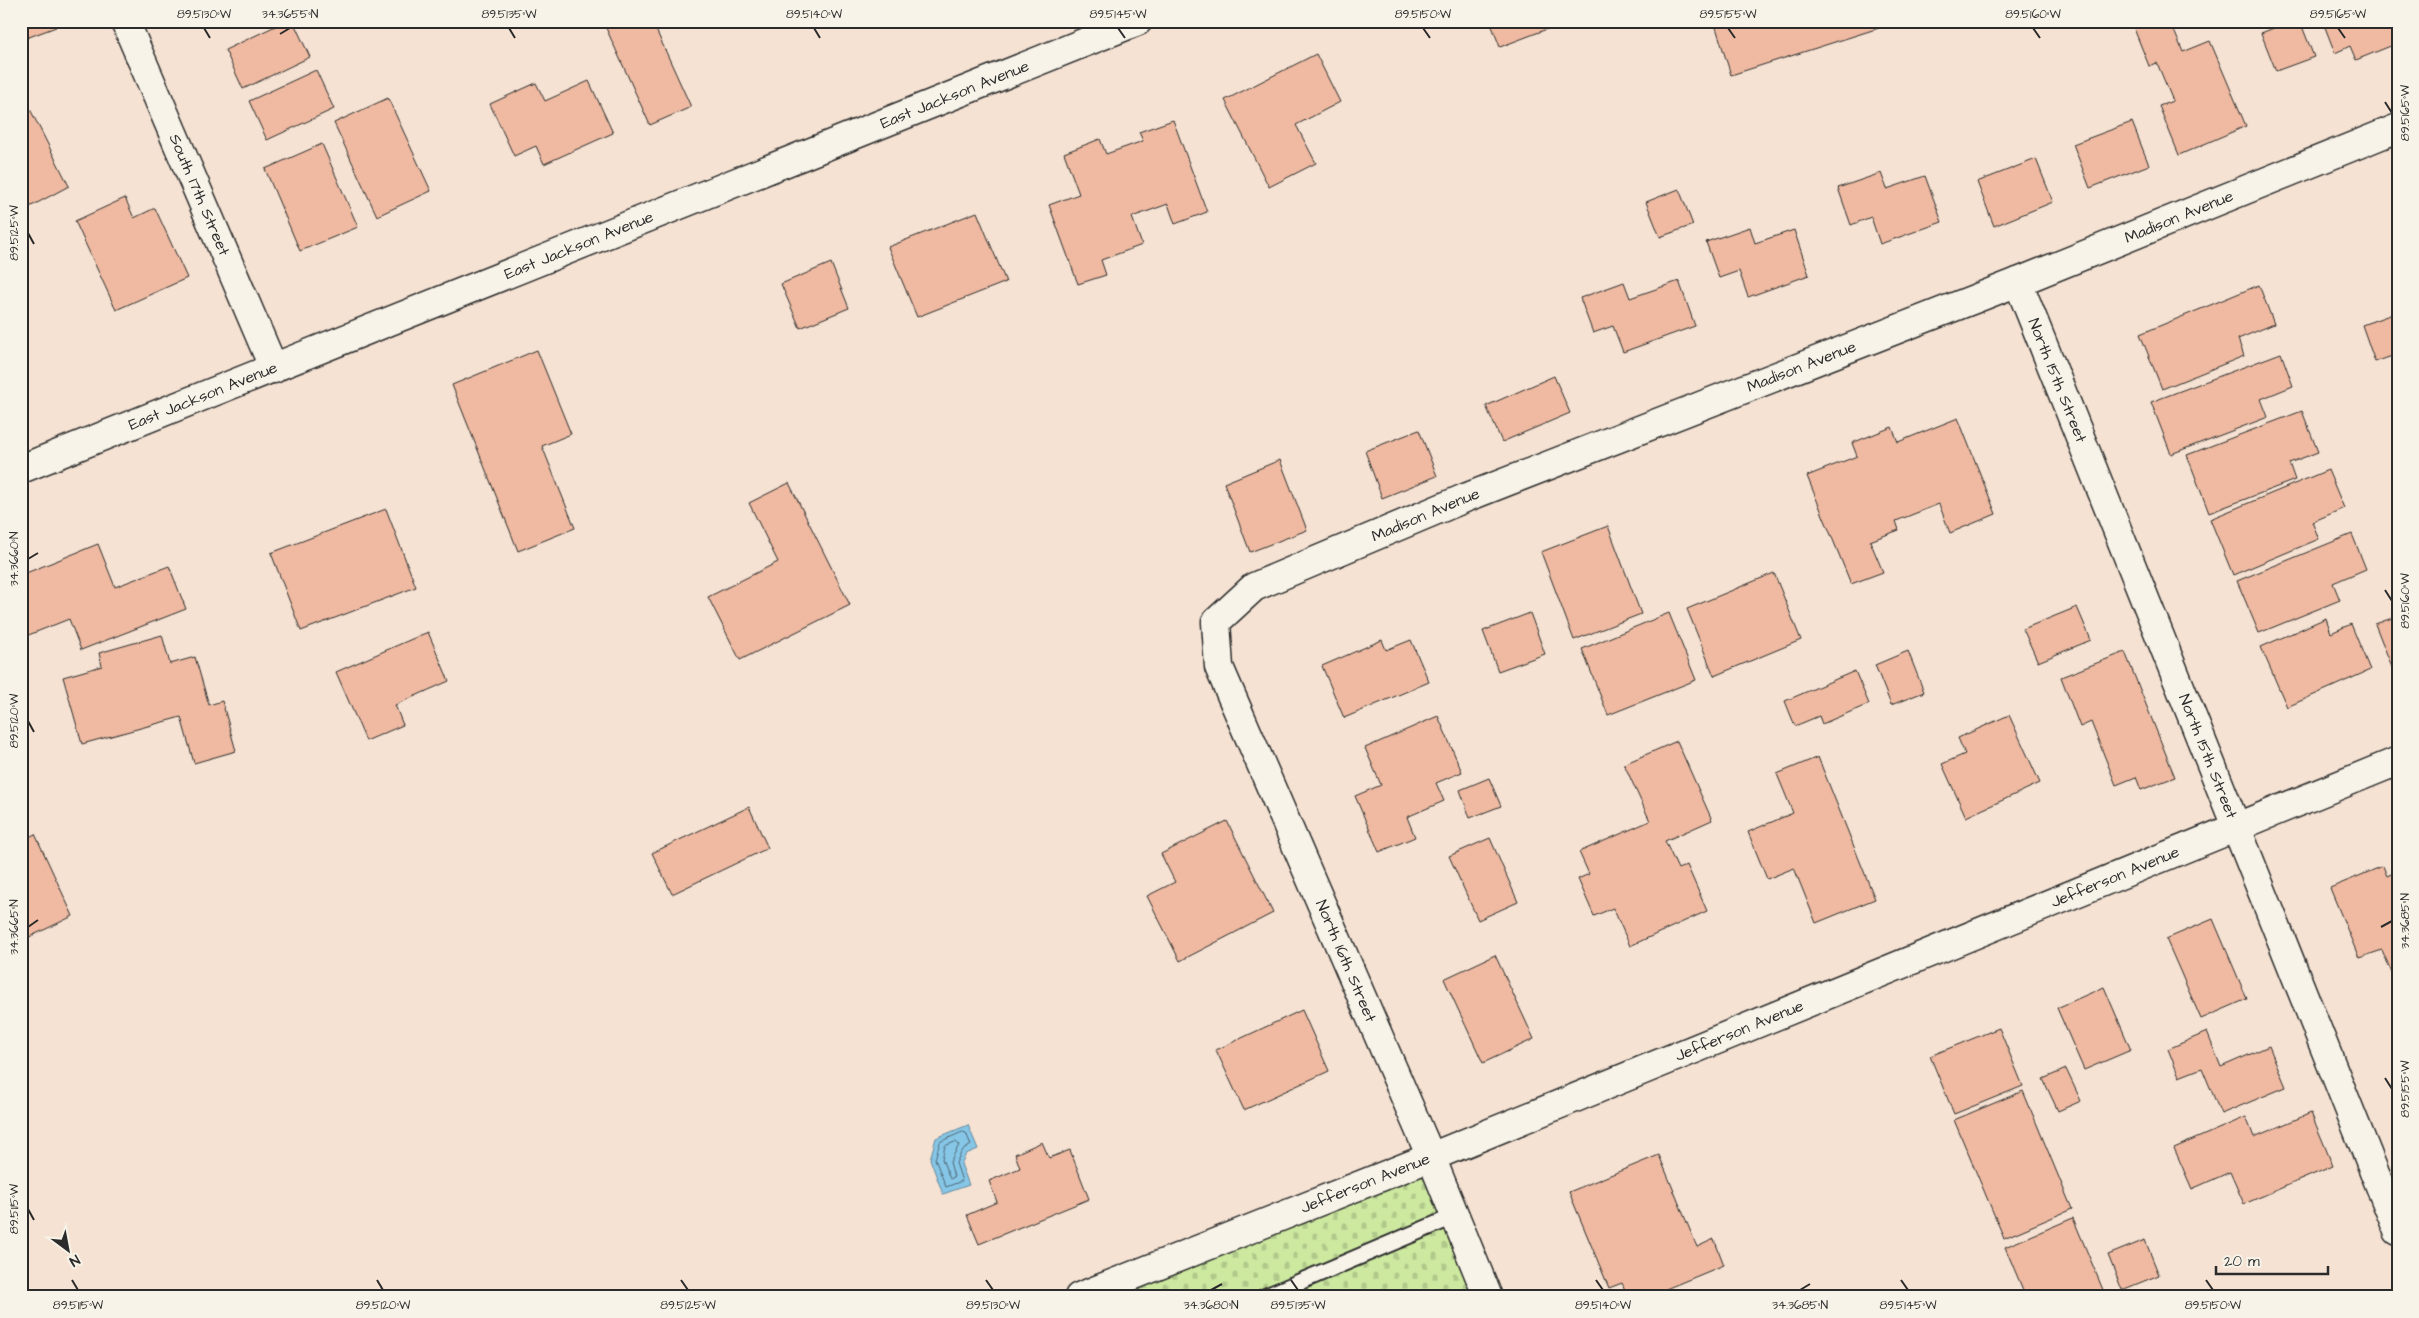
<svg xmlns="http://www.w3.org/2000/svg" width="2419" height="1318" font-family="'Architects Daughter',sans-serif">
	<defs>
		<pattern id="cemetery-stones" width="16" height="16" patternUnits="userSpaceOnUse" patternTransform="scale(1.25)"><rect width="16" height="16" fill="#cde9a0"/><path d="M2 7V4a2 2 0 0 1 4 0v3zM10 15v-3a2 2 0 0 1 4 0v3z" fill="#b0c88a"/></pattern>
	</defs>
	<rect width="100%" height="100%" fill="#f5e2d3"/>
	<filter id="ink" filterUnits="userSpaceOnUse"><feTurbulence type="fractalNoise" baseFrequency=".02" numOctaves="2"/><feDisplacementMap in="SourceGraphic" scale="10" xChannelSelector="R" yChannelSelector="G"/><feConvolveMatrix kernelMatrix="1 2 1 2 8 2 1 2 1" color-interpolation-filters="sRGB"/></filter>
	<g filter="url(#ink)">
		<path fill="url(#cemetery-stones)" stroke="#7c8a66" d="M1431,1157L1488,1297H1079Z"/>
		<path fill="#86c6e7" stroke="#62889c" d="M968,1125L978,1149L966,1154L961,1164L969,1185L943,1194L930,1159L936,1138Z"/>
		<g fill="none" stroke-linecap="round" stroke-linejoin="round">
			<path stroke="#4f6976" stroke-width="1" d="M963,1132L966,1133L971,1145L962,1151L956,1163L962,1181L946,1187L935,1159L940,1142Z
				M956,1142L959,1145L950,1162L954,1177L950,1179L942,1159L945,1146Z"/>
		</g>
		<path fill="#efbaa1" stroke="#2b2b2b" d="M21,21H54L56,27L21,40Z
			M286,21H293L310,57L243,89L225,50Z
			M621,21H652L691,107L650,125L606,28Z
			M1490,21H1553L1555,26L1500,47Z
			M1714,21H1877L1879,28L1731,75Z
			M2131,21H2170L2183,52L2210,41L2246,126L2179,155L2159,106L2173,101L2157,63L2149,66Z
			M2292,21H2300L2314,57L2276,71L2261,33Z
			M2325,21H2398V43L2356,60L2350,46L2335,53L2323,22Z
			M1316,54L1340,102L1296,125L1316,163L1269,187L1225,100Z
			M316,70L334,109L267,140L249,101Z
			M589,81L613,133L544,164L536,146L514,156L490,104L536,83L545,101Z
			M388,98L431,191L377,216L334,123Z
			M30,109L69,186L24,210L21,205V113Z
			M1173,120L1207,212L1175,224L1168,204L1132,217L1142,245L1101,260L1106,275L1078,284L1049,205L1079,194L1064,153L1100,139L1106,154L1143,141L1139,132Z
			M2132,122L2149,165L2090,188L2073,144Z
			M322,144L358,227L300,251L265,169Z
			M2036,159L2053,202L1994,226L1977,182Z
			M1881,173L1887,189L1925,176L1942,222L1880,244L1871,217L1851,225L1838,188Z
			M1679,189L1693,225L1660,237L1646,202Z
			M125,198L134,218L155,208L187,278L116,310L75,221Z
			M977,212L1006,282L917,317L888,247Z
			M1750,227L1755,243L1794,230L1809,275L1748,297L1739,271L1719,278L1706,242Z
			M831,263L849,308L800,328L781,284Z
			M1679,281L1695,326L1623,352L1613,326L1593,333L1580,298L1624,282L1630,298Z
			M2259,285L2274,324L2238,339L2244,356L2162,389L2140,334Z
			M2398,312V354L2375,362L2362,325Z
			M537,350L571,434L542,446L575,528L518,551L452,385Z
			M2281,353L2293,386L2261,399L2268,417L2171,454L2151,402Z
			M1554,376L1570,413L1502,442L1486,406Z
			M2302,411L2318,452L2289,463L2295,480L2209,513L2187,455Z
			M1958,418L1996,514L1950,533L1939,504L1896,521L1899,530L1870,541L1883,572L1851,584L1807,476L1857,456L1852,443L1892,427L1898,442Z
			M1419,430L1437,476L1382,498L1365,451Z
			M1280,460L1307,530L1250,552L1224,483Z
			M2328,470L2344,508L2312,522L2319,539L2233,575L2210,519Z
			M789,483L850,605L740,660L708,597L778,562L749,503Z
			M386,509L416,587L301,631L271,553Z
			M1608,526L1641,614L1574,640L1541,552Z
			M2352,534L2366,569L2333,583L2340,600L2259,633L2237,581Z
			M98,544L115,587L169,566L186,609L81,650L69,619L21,638V575Z
			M1774,573L1801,640L1714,676L1687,609Z
			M2077,607L2091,640L2038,662L2023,629Z
			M1530,613L1545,654L1498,671L1483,631Z
			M1669,613L1696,680L1608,715L1582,649Z
			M2398,616V680H2397L2375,624Z
			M2326,618L2331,633L2351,624L2370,670L2287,707L2261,647Z
			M428,632L449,681L395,705L403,725L366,741L336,672Z
			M162,635L170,664L195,657L209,705L222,701L236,751L194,763L181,717L82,744L63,677L102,666L99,653Z
			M1382,640L1386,650L1411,640L1429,682L1344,718L1322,666Z
			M1908,651L1924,692L1891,705L1875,665Z
			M2125,652L2175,777L2141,790L2136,777L2116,785L2091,722L2080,727L2061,677Z
			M1855,671L1869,704L1822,724L1819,716L1795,726L1785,701Z
			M2009,715L2040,783L1966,817L1942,764L1965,754L1958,738Z
			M1438,716L1462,772L1436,783L1444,801L1407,817L1415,837L1379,852L1355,796L1381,785L1365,748Z
			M1677,741L1712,820L1665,841L1678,869L1687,865L1707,911L1630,946L1613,908L1594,916L1578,879L1589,874L1579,852L1650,821L1624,764Z
			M1818,757L1875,899L1816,923L1794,868L1767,879L1748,832L1793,813L1777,774Z
			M1489,778L1501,806L1470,818L1460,790Z
			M749,807L768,848L672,894L652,853Z
			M1227,821L1273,913L1180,961L1147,896L1175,882L1161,854Z
			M35,834L73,916L21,941V841Z
			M1490,838L1518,902L1478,920L1449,856Z
			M2383,866L2387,876L2398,871V987L2382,950L2359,958L2330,888Z
			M2213,919L2247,999L2201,1019L2166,939Z
			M1495,955L1534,1039L1483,1063L1444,979Z
			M2104,987L2131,1050L2084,1070L2057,1008Z
			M1302,1010L1329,1071L1244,1110L1216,1050Z
			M1999,1028L2023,1086L1954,1114L1930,1056Z
			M2207,1032L2221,1067L2269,1046L2286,1087L2221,1114L2202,1068L2179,1077L2168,1049Z
			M2066,1069L2081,1101L2058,1111L2043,1079Z
			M2023,1091L2072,1209L2004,1238L1954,1120Z
			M2311,1113L2333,1166L2244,1204L2230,1172L2192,1189L2174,1148L2246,1117L2254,1137Z
			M1042,1142L1049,1158L1070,1150L1089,1199L979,1244L967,1215L997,1202L989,1181L1020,1168L1015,1154Z
			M1659,1155L1697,1247L1714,1239L1724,1265L1661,1291L1663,1297H1628L1622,1283L1609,1288L1569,1192Z
			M2073,1218L2106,1297H2026L2005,1247Z
			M2145,1240L2159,1275L2122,1290L2108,1255Z"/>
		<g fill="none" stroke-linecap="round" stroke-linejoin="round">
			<g stroke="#2b2b2b" stroke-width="19">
				<path id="lane" d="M1264,1297L1455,1216"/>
			</g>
			<g stroke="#2b2b2b" stroke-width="31">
				<g id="street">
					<path id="s1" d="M125,21L274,369"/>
					<path id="s2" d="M2018,282L2398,1231"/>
					<path id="s3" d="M21,469L1138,21"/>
					<path id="s4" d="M1079,1297L1431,1157L2398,761"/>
					<path id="s5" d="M1488,1297L1431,1157L1219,667L1216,622L1254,587L1465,498L2018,282L2398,128"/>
				</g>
			</g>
			<use href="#lane" stroke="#f7f3e8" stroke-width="15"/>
			<use href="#street" stroke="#f7f3e8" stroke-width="28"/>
		</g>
	</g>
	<path fill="none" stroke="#2b2b2b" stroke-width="2" d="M204,28L210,38M509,28L515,38M814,28L820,38M1118,28L1125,38M1423,28L1430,38M1728,28L1735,38M2033,28L2040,38M2338,28L2345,38M280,34L290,28M2385,102L2392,113M28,233L34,244M28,559L38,553M2385,590L2392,601M28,721L34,732M28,927L38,920M2381,927L2392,921M2385,1078L2392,1089M28,1209L34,1220M72,1280L78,1290M377,1280L383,1290M681,1280L688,1290M986,1280L993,1290M1291,1280L1298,1290M1596,1280L1603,1290M1901,1280L1908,1290M2206,1280L2213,1290M1211,1290L1222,1284M1800,1290L1810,1284"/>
	<g text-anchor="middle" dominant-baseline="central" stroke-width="4.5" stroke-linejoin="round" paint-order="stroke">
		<g font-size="16" fill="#2b2b2b" stroke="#f7f3e8">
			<text stroke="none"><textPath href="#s3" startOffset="1006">East Jackson Avenue</textPath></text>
			<text stroke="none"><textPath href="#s1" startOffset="189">South 17th Street</textPath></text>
			<text stroke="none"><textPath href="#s5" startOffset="1778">Madison Avenue</textPath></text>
			<text stroke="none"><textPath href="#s3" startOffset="601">East Jackson Avenue</textPath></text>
			<text stroke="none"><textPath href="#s5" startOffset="1372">Madison Avenue</textPath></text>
			<text stroke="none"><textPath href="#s2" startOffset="106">North 15th Street</textPath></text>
			<text stroke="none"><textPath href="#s3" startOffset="196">East Jackson Avenue</textPath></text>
			<text stroke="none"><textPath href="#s5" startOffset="968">Madison Avenue</textPath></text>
			<text stroke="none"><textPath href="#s2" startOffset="511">North 15th Street</textPath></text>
			<text stroke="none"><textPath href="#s4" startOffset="1118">Jefferson Avenue</textPath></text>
			<text transform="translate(1346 961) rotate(67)">North 16th Street</text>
			<text stroke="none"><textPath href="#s4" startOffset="712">Jefferson Avenue</textPath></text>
			<text stroke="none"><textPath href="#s4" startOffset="308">Jefferson Avenue</textPath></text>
		</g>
	</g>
	<rect width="2419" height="1318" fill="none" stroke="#f7f3e8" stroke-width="55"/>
	<g transform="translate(68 1250) rotate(148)" stroke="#f7f3e8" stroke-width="4" paint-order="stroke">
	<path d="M0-4L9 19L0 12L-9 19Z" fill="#2b2b2b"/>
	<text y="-8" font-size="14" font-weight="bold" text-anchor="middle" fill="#2b2b2b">N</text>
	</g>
	<path d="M2216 1266v8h112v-8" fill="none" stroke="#2b2b2b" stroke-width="2.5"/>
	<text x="2224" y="1266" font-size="15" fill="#2b2b2b" stroke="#f7f3e8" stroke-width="4" paint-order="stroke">20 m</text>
	<rect x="28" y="28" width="2364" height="1262" fill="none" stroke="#2b2b2b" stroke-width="2"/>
	<g font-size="12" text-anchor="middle" fill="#2b2b2b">
		<text x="204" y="18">89.5130°W</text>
		<text x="290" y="18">34.3655°N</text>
		<text x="509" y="18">89.5135°W</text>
		<text x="814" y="18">89.5140°W</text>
		<text x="1118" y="18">89.5145°W</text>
		<text x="1423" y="18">89.5150°W</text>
		<text x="1728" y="18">89.5155°W</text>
		<text x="2033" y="18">89.5160°W</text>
		<text x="2338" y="18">89.5165°W</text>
		<text transform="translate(2405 113) rotate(-90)" y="4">89.5165°W</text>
		<text transform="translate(14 233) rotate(-90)" y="4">89.5125°W</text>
		<text transform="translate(14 559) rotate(-90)" y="4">34.3660°N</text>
		<text transform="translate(2405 601) rotate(-90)" y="4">89.5160°W</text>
		<text transform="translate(14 721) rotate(-90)" y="4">89.5120°W</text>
		<text transform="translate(2405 921) rotate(-90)" y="4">34.3685°N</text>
		<text transform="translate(14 927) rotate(-90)" y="4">34.3665°N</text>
		<text transform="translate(2405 1089) rotate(-90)" y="4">89.5155°W</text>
		<text transform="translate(14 1209) rotate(-90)" y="4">89.5115°W</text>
		<text x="78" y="1309">89.5115°W</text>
		<text x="383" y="1309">89.5120°W</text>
		<text x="688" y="1309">89.5125°W</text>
		<text x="993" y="1309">89.5130°W</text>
		<text x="1211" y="1309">34.3680°N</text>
		<text x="1298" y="1309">89.5135°W</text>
		<text x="1603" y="1309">89.5140°W</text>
		<text x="1800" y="1309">34.3685°N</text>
		<text x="1908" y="1309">89.5145°W</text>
		<text x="2213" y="1309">89.5150°W</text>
	</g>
</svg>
